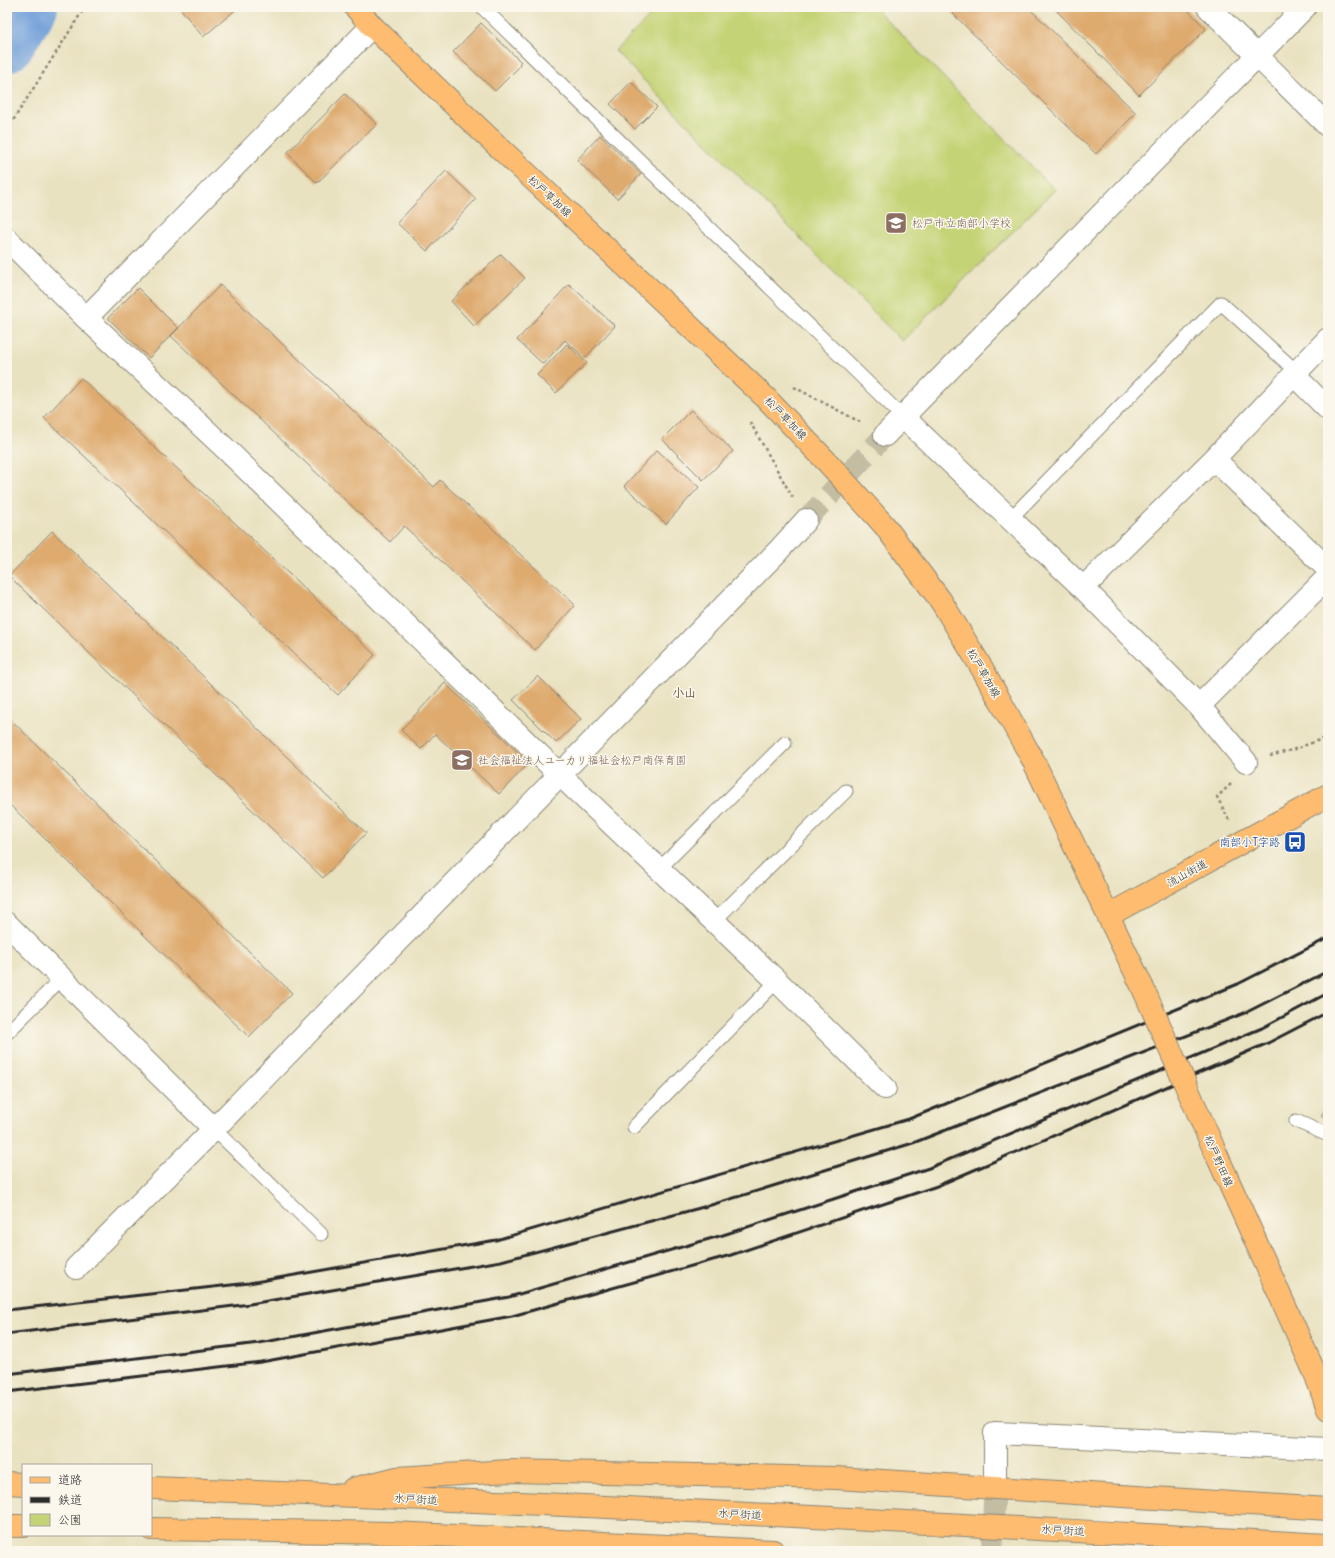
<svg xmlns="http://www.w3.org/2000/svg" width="1335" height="1558" font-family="Delius,'Klee One',sans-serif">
	<rect width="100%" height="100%" fill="#fbf7ec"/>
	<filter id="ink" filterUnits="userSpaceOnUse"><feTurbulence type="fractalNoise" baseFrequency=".025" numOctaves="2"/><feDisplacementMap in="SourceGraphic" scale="8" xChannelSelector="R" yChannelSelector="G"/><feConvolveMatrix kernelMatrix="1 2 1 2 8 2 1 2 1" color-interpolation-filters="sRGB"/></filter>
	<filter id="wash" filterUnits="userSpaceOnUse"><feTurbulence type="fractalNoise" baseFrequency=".012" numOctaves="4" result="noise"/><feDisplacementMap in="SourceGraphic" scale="16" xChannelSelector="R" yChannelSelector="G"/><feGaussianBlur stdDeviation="0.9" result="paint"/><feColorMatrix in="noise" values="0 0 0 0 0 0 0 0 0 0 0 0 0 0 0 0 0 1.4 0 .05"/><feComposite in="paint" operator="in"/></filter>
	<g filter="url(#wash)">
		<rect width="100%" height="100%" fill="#e9e2c1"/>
		<path fill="#c4d375" stroke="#787f50" d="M659,7H874L1055,190L902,341L615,51Z"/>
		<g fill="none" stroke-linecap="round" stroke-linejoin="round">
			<path stroke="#6f9fd9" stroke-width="52" d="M7,46L32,7"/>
		</g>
		<g id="blocks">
			<path fill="#deaa6e" d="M179,7H239L203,37Z
				M946,7H1028L1136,113L1096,154Z
				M1053,7H1185L1206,29L1139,95Z
				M481,23L521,62L519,64L520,66L495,91L453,52Z
				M631,82L657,107L635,129L610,104Z
				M345,94L377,124L317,183L287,153Z
				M600,135L641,174L617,199L577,160Z
				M446,171L476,199L427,251L397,223Z
				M501,254L525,278L474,326L451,301Z
				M569,284L615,326L585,358L565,340L543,364L517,340Z
				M220,285L434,487L440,480L575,605L535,650L404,526L390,542L171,336Z
				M138,288L178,328L149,358L108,318Z
				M567,344L587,363L556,393L537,375Z
				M81,378L375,655L338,695L44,418Z
				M691,410L733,451L703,480L662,439Z
				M657,450L699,487L666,524L624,486Z
				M52,531L366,833L323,878L9,576Z
				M538,676L581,719L556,743L513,700Z
				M445,683L529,763L499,794L435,734L421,749L401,730Z
				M7,716L292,993L249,1037L7,802Z
				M1328,1104V1120L1321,1116Z"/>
		</g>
	</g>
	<g filter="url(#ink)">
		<use href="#blocks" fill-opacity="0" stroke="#8a8676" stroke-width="1"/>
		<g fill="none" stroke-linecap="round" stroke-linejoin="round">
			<path stroke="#c3bda3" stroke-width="22" stroke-dasharray="22 11" stroke-linecap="butt" d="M806,520L885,435
				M992,1551L995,1476"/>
			<g stroke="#8a8676" stroke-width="15">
				<path id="service" d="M482,7L903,417
					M1010,519L1221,303L1297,372
					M659,869L785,743
					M714,921L846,791
					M7,1033L62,978
					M1296,1121L1328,1135
					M634,1127L777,981
					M214,1129L321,1234"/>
			</g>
			<g stroke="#8a8676" stroke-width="24">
				<path id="minor" d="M1208,7L1328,126
					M7,239L86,318L228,451L559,774L777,981L885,1088
					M86,318L372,26
					M1294,375L1328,409
					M903,417L1083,588L1199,706L1246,762
					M885,435L1305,7
					M1214,459L1328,569
					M1083,588L1214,459L1328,339
					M1199,706L1328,577
					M7,924L214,1129
					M76,1268L214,1129L778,551L806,520
					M995,1476V1433L1328,1449"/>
			</g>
			<g stroke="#8a8676" stroke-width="24">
				<path id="primary" d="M355,7L372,26L472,122L766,398L829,464L884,525L941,601L983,670L1033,760L1142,986
					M1109,915L1328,795
					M1218,1158L1315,1373L1328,1409"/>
			</g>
			<g stroke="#8a8676" stroke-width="24">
				<path id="trunk" d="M7,1483L23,1484
					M151,1488C544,1502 936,1523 1328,1545
					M353,1489L397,1478L509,1471L836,1478L1328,1509
					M7,1526H23
					M151,1529L393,1533L773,1551"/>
			</g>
			<path stroke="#8a8676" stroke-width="2.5" stroke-dasharray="3 3" stroke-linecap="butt" d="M7,130L85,7
				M794,387L862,423
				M750,422L793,498
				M1270,756L1295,749L1328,737
				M1229,820L1217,797L1232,783"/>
			<use href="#service" stroke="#fff" stroke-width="13"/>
			<use href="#minor" stroke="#fff" stroke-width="22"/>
			<use href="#primary" stroke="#fdbc70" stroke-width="22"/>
			<use href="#trunk" stroke="#fdbc70" stroke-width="22"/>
			<path stroke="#2b2b2b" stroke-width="3" d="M7,1310L249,1283L496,1240L909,1119L1238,984L1328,938
				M7,1334L250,1304L501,1261L711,1205L913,1143L1247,1012L1328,971
				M7,1374L259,1343L509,1297L723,1235L929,1168L1262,1028L1328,993
				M7,1392L261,1362L512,1316L731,1255L937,1186L1268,1043L1328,1012"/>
			<g stroke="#8a8676" stroke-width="24" stroke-linecap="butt">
				<path id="primary-bridge" d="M1142,986L1218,1158"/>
			</g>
			<use href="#primary-bridge" stroke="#fdbc70" stroke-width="22"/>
		</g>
	</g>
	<defs>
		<g id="school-square" transform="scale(1.15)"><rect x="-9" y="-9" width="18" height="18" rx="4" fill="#8d6e63" stroke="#fbf7ec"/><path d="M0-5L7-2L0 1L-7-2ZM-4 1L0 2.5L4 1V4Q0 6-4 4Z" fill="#fff"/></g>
		<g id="bus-square" transform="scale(1.15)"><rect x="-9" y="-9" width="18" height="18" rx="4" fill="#1a4fb4" stroke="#fbf7ec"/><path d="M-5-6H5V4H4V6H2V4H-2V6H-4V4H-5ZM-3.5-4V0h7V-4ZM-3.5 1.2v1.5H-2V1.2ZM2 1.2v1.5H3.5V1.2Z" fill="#fff"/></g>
	</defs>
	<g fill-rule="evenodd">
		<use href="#school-square" x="896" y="223"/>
		<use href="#school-square" x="462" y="760"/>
		<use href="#bus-square" x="1295" y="842"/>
	</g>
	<g text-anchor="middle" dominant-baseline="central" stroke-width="3" stroke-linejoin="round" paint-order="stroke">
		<g font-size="11" fill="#2b2b2b" stroke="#fbf7ec">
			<text transform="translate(550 196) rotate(43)">松戸草加線</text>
			<text transform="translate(786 418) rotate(46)">松戸草加線</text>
			<text transform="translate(984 673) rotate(60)">松戸草加線</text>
			<text transform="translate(1187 873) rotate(-29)">流山街道</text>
			<text transform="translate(1219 1161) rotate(66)">松戸野田線</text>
			<text transform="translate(416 1499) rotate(3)">水戸街道</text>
			<text transform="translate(740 1514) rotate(3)">水戸街道</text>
			<text transform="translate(1063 1530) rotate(3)">水戸街道</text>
		</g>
		<g font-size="11" fill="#785e54" stroke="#fbf7ec" text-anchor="start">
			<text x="912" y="223">松戸市立南部小学校</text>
			<text x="478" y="760">社会福祉法人ユーカリ福祉会松戸南保育園</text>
		</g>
		<g font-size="11" fill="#164399" stroke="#fbf7ec" text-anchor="end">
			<text x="1280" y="842">南部小T字路</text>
		</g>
		<g font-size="12" font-weight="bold" fill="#6a5742" stroke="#fbf7ec">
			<text x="684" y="692">小山</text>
		</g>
	</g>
	<rect width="1335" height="1558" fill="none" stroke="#fbf7ec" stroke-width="24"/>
	<rect x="22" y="1464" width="130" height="72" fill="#fbf7ec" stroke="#a8a59f"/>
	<rect x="30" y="1477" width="20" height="6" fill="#fdbc70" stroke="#a8a59f"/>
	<text x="58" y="1484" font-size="12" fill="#2b2b2b">道路</text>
	<rect x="30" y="1497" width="20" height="6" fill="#2b2b2b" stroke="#a8a59f"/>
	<text x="58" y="1504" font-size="12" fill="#2b2b2b">鉄道</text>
	<rect x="30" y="1514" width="20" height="12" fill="#c4d375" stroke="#a8a59f"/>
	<text x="58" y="1524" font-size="12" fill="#2b2b2b">公園</text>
</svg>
